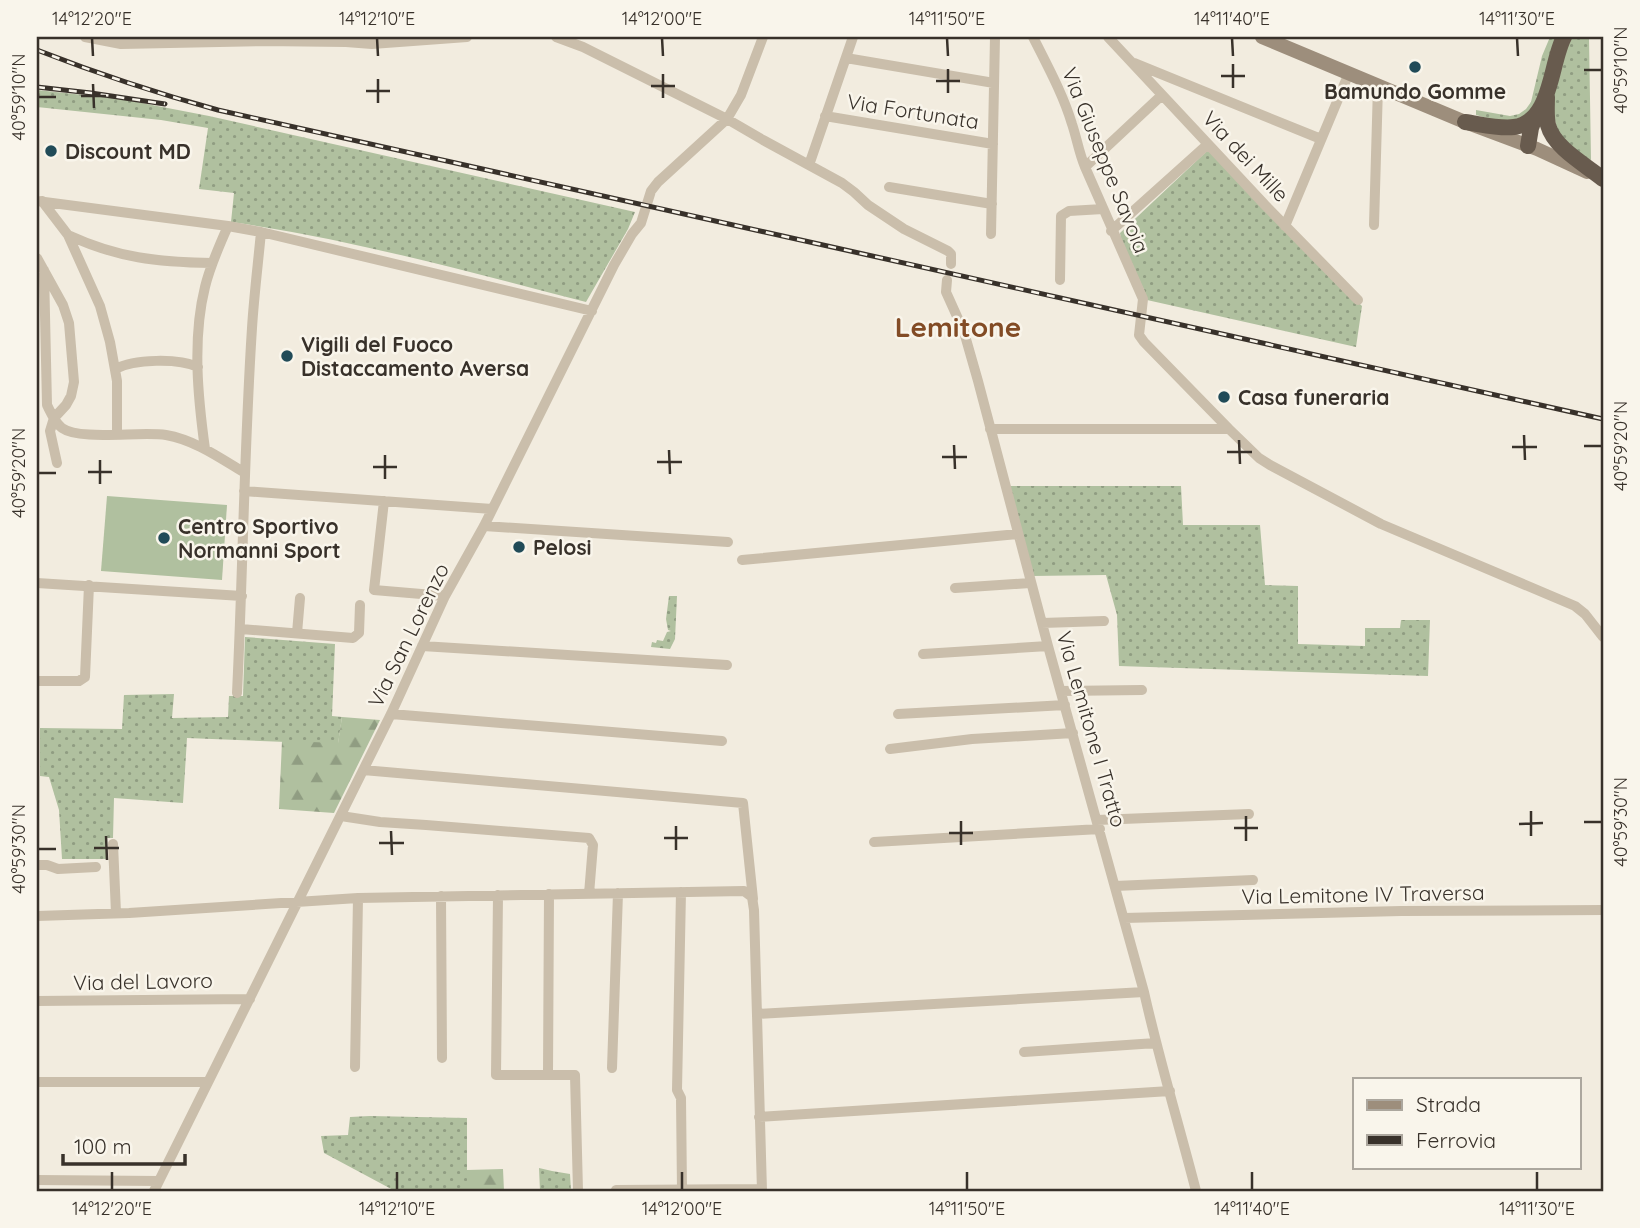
<svg xmlns="http://www.w3.org/2000/svg" width="1640" height="1228" font-family="Quicksand,sans-serif">
	<defs>
		<pattern id="grass-dots" width="8" height="8" patternUnits="userSpaceOnUse" patternTransform="scale(1.75)"><rect width="8" height="8" fill="#b0c09f"/><path d="M2 2h.1M6 6h.1" fill="none" stroke="#909d82" stroke-width="1.8" stroke-linecap="round"/></pattern>
		<pattern id="forest-firs" width="22" height="20" patternUnits="userSpaceOnUse" patternTransform="scale(1.75)"><rect width="22" height="20" fill="#b0c09f"/><path d="M5 1l3.5 6h-7zM16 11l3.5 6h-7z" fill="#909d82"/></pattern>
	</defs>
	<rect width="100%" height="100%" fill="#f2ecdf"/>
	<path fill="url(#grass-dots)" d="M1550,37H1558L1533,113L1505,123L1476,115V110L1510,116L1519,114L1526,109L1531,102L1542,56Z
		M1570,37H1589L1591,160L1582,156L1560,140L1551,105Z
		M37,90L121,99L209,116L635,212L628,229L586,302C469,272 351,239 231,222L234,193L199,189L208,128L161,120L37,107Z
		M1207,151L1211,152L1311,257L1362,306L1356,347L1147,300L1144,290L1121,240L1120,233Z
		M1009,486H1181L1183,525H1260L1265,585L1298,586V644L1365,646V628H1400L1401,620H1430L1428,676L1119,666L1117,615L1106,575L1032,576Z
		M669,596H677L675,639L670,649L651,647L652,642L656,643L657,640L663,641L667,632L671,631L668,630L666,619Z
		M245,637L335,644L332,716L342,717L338,744L187,738L183,803L114,798L113,838H106V859H62L59,810L49,777L40,776V728L122,729L124,695L174,694L172,718L228,717L229,696H243Z
		M370,1116L467,1118V1191H395L324,1153L321,1136L348,1135L350,1117Z
		M539,1168L552,1171L570,1174L571,1191H540Z"/>
	<path fill="url(#forest-firs)" d="M342,717L380,720L334,813L279,809L282,741L338,743Z
		M503,1169L504,1191H467V1170Z"/>
	<path fill="#b0c09f" d="M107,496L227,505L222,580L101,571Z"/>
	<g fill="none" stroke-linecap="round" stroke-linejoin="round">
		<path stroke="#cabeab" stroke-width="10" d="M85,37L121,44L263,41L346,42L372,44L467,37
			M556,37L583,47L727,119L763,140L842,183L854,192L868,205L904,229L948,251L951,254V264
			M1033,37C1047,65 1063,94 1072,124C1077,139 1079,153 1085,167L1143,299L1139,335L1144,342L1229,429L1259,458L1270,465L1381,524L1575,606L1585,614L1603,637
			M1108,37L1265,205L1358,300
			M846,58L994,83
			M1134,63L1321,139
			M825,116L993,144
			M809,165L853,37
			M1085,167L1162,95
			M889,187L992,204
			M37,201L228,226L261,232L592,311
			M42,201L68,235L100,306L110,342L117,381V434
			M1374,225L1378,86
			M1285,226L1349,73
			M1111,231L1208,144
			M991,234L995,37
			M68,235C118,258 157,262 212,263
			M37,258L63,305L69,323L74,382L71,396L66,405L54,418L50,431L57,463
			M44,270L47,405C51,413 55,423 62,428C80,441 141,431 166,435C195,440 220,458 245,473
			M947,280L946,292L964,332L978,381L1048,646L1144,992C1159,1059 1179,1125 1196,1191
			M1060,280L1061,216L1069,211L1103,209
			M115,369C134,359 178,358 198,367
			M990,429H1229
			M205,449C198,398 192,339 205,287C210,266 219,246 228,226
			M244,491L492,509
			M384,501L374,590L445,596
			M484,526L728,542
			M742,560L1018,534
			M37,583L242,596
			M955,588L1030,583
			M1042,623L1104,621
			M241,629L353,638L359,633L360,605
			M297,633L300,598
			M422,646L727,665
			M923,654L1048,646
			M37,681H79L85,677L89,585
			M1061,691L1142,690
			M237,693C243,571 244,450 252,328C254,296 258,264 261,232
			M391,714L722,741
			M898,714L1065,705
			M890,749L972,739L1073,733
			M363,770L743,803L753,899
			M341,816L380,822L426,825L589,838L593,845L589,894
			M1097,820L1249,814
			M874,842L1100,829
			M113,844L116,913
			M37,865H47L58,869L96,867
			M1115,886L1253,880
			M681,892L677,1090L681,1098L682,1191
			M498,895L496,1075H575L578,1191
			M441,896L442,1058
			M37,916L129,913L358,898L744,891L752,897L754,910L762,1191
			M1124,918L1401,911L1603,910
			M37,1001L250,999
			M757,1014L1144,992
			M1024,1052L1156,1043
			M355,1067L358,898
			M612,1068L618,893
			M548,1074L549,894
			M37,1082H208
			M759,1117L1170,1091
			M37,1180L159,1181
			M616,1190L762,1189
			M154,1191L391,714L445,596L484,526L614,265L632,234L641,223L651,191L658,182L727,119L741,95L763,37"/>
		<path stroke="#9d8e7c" stroke-width="14" d="M1262,37L1465,122L1537,149L1587,172"/>
		<path stroke="#685b4e" stroke-width="16" d="M1547,97C1547,106 1546,116 1548,125C1554,148 1586,165 1603,179
			M1465,122C1480,124 1499,129 1514,127C1552,122 1550,63 1564,37
			M1528,146L1531,128L1536,115"/>
		<g stroke="#38312a" stroke-width="5">
			<path id="rail" d="M37,50C96,73 156,93 218,110L1603,419
				M37,87L91,93L165,104"/>
		</g>
		<use href="#rail" stroke="#f9f5eb" stroke-width="2.5" stroke-dasharray="8" stroke-linecap="butt"/>
	</g>
	<path fill="none" stroke="#38312a" stroke-width="2.5" d="M92,38L93,56M377,38L378,56M662,38L663,56M947,38L948,56M1232,38L1233,56M1517,38L1518,56M1233,64V88M948,69V93M1584,70H1602M663,74V98M1221,76H1245M378,79V103M936,81H960M93,84L94,108M651,86H675M366,91H390M81,96H106M38,97H56M1524,435L1525,460M1239,440L1240,464M954,445L955,469M1584,446H1602M1512,447H1537M669,450L670,474M1227,452H1252M385,455V479M942,457H967M100,460V484M657,462H682M373,467H397M88,472H112M38,473H56M1531,811V836M1246,816V841M961,821V845M1584,822H1602M1519,824L1543,823M676,826V850M1234,828H1258M391,831L392,855M949,833H973M106,836L107,860M664,838H688M379,843H404M94,848H119M38,849H56M112,1172V1190M397,1172V1190M682,1172V1190M967,1172V1190M1252,1172V1190M1537,1172V1190"/>
	<g fill="#214b58" stroke="#f9f5eb" stroke-width="2.5">
		<circle cx="1415" cy="67" r="7"/>
		<circle cx="51" cy="151" r="7"/>
		<circle cx="287" cy="356" r="7"/>
		<circle cx="1224" cy="397" r="7"/>
		<circle cx="164" cy="538" r="7"/>
		<circle cx="519" cy="547" r="7"/>
	</g>
	<g text-anchor="middle" dominant-baseline="central" stroke-width="5" stroke-linejoin="round" paint-order="stroke">
		<g font-size="21" font-weight="bold" fill="#38312a" stroke="#f9f5eb" text-anchor="start">
			<text x="1415" y="91" text-anchor="middle">Bamundo Gomme</text>
			<text x="65" y="151">Discount MD</text>
			<text x="301" y="344">Vigili del Fuoco<tspan x="301" dy="24">Distaccamento Aversa</tspan></text>
			<text x="1238" y="397">Casa funeraria</text>
			<text x="178" y="526">Centro Sportivo<tspan x="178" dy="24">Normanni Sport</tspan></text>
			<text x="533" y="547">Pelosi</text>
		</g>
		<g font-size="21" fill="#38312a" stroke="#f9f5eb">
			<text transform="translate(913 111) rotate(9)">Via Fortunata</text>
			<text transform="translate(1246 156) rotate(47)">Via dei Mille</text>
			<text transform="translate(1106 160) rotate(68)">Via Giuseppe Savoia</text>
			<text transform="translate(408 635) rotate(-64)">Via San Lorenzo</text>
			<text transform="translate(1092 729) rotate(74)">Via Lemitone I Tratto</text>
			<text transform="translate(1363 894) rotate(-1)">Via Lemitone IV Traversa</text>
			<text transform="translate(143 981) rotate(-1)">Via del Lavoro</text>
		</g>
		<g font-size="28" font-weight="bold" fill="#834c26" stroke="#f9f5eb">
			<text x="958" y="326">Lemitone</text>
		</g>
	</g>
	<rect width="1640" height="1228" fill="none" stroke="#f9f5eb" stroke-width="77"/>
	<rect x="1353" y="1078" width="228" height="91" fill="#f9f5eb" stroke="#aca79e" stroke-width="2"/>
	<rect x="1367" y="1100" width="35" height="10" fill="#9d8e7c" stroke="#aca79e" stroke-width="2"/>
	<text x="1416" y="1112" font-size="21" fill="#38312a">Strada</text>
	<rect x="1367" y="1135" width="35" height="10" fill="#38312a" stroke="#aca79e" stroke-width="2"/>
	<text x="1416" y="1148" font-size="21" fill="#38312a">Ferrovia</text>
	<path d="M63 1154v10h122v-10" fill="none" stroke="#38312a" stroke-width="3.5"/>
	<text x="74" y="1154" font-size="21" fill="#38312a" stroke="#f9f5eb" stroke-width="5" paint-order="stroke">100 m</text>
	<rect x="38" y="38" width="1564" height="1152" fill="none" stroke="#38312a" stroke-width="2.5"/>
	<g font-size="18" text-anchor="middle" fill="#38312a">
		<text x="92" y="25">14°12'20"E</text>
		<text x="377" y="25">14°12'10"E</text>
		<text x="662" y="25">14°12'00"E</text>
		<text x="947" y="25">14°11'50"E</text>
		<text x="1232" y="25">14°11'40"E</text>
		<text x="1517" y="25">14°11'30"E</text>
		<text transform="translate(1621 70) rotate(-90)" y="6">40°59'10"N</text>
		<text transform="translate(19 97) rotate(-90)" y="6">40°59'10"N</text>
		<text transform="translate(1621 446) rotate(-90)" y="6">40°59'20"N</text>
		<text transform="translate(19 473) rotate(-90)" y="6">40°59'20"N</text>
		<text transform="translate(1621 822) rotate(-90)" y="6">40°59'30"N</text>
		<text transform="translate(19 849) rotate(-90)" y="6">40°59'30"N</text>
		<text x="112" y="1215">14°12'20"E</text>
		<text x="397" y="1215">14°12'10"E</text>
		<text x="682" y="1215">14°12'00"E</text>
		<text x="967" y="1215">14°11'50"E</text>
		<text x="1252" y="1215">14°11'40"E</text>
		<text x="1537" y="1215">14°11'30"E</text>
	</g>
</svg>
